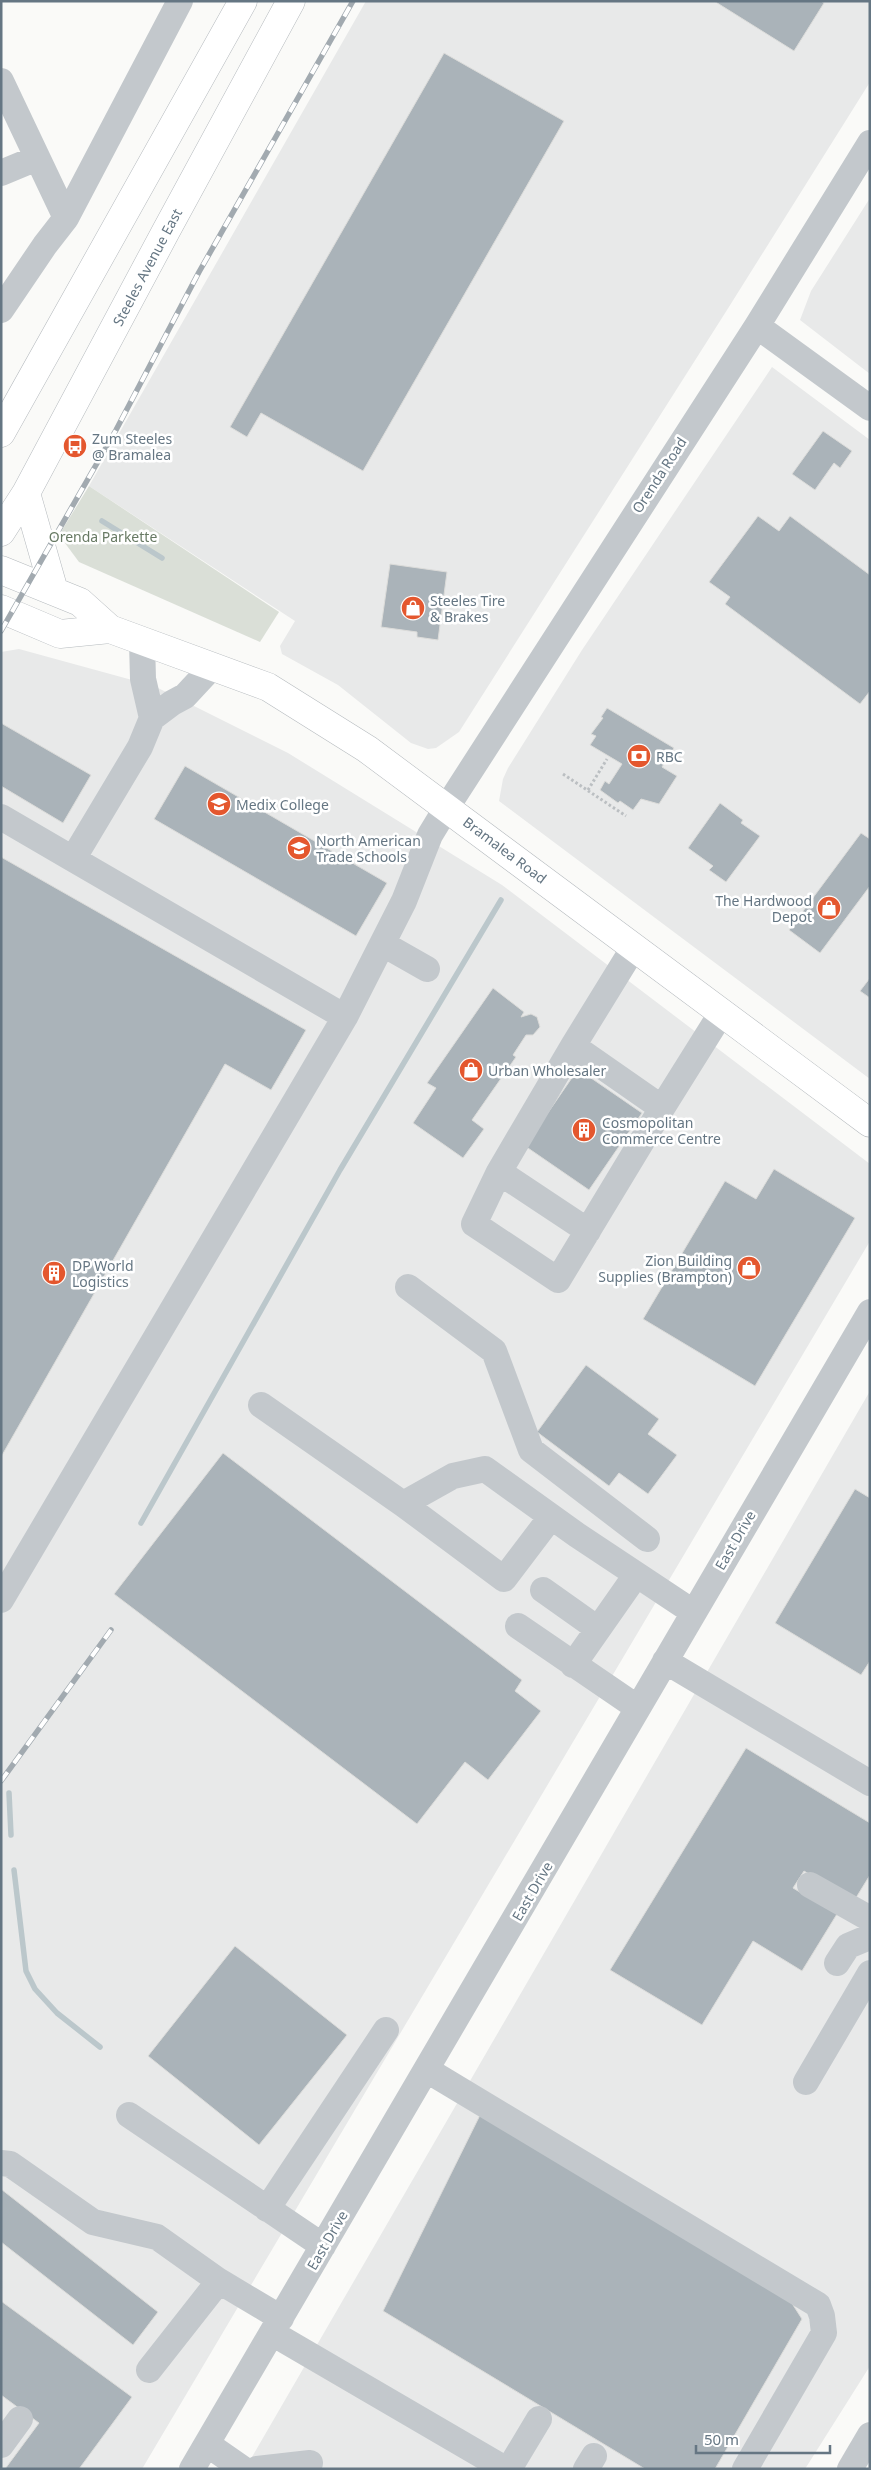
<svg xmlns="http://www.w3.org/2000/svg" width="871" height="2470" font-family="'Noto Sans',sans-serif">
	<rect width="100%" height="100%" fill="#fafaf8"/>
	<path fill="#e8e9e9" d="M366,1H870V82L727,310L459,732L436,748L428,749L411,743L338,685L282,654L280,646L295,621L89,486Z
		M870,198V374L800,320L811,291Z
		M772,367L870,440V1079L499,801L503,779L508,768L582,650Z
		M19,649L154,686L288,753L502,885L870,1164V1241L142,2469H1V652Z
		M870,1391V2366L805,2469H245Z"/>
	<path fill="#dadfd7" d="M89,486L279,612L260,642L79,562L59,535Z"/>
	<g fill="none" stroke-linecap="round" stroke-linejoin="round">
		<path stroke="#bbc7cb" stroke-width="5.5" d="M102,521L162,558
			M141,1523L340,1170L501,900
			M9,1793L11,1835
			M14,1870L26,1971L35,1989L57,2013L100,2047"/>
	</g>
	<path fill="#aab3b9" stroke="#dcdcda" d="M714,1H821L824,3L794,51Z
		M444,53L564,121L363,471L261,413L247,437L230,427Z
		M823,431L852,451L840,468L834,463L815,490L792,474Z
		M758,516L779,531L790,516L870,575V691L860,704L725,604L730,597L709,582Z
		M390,564L447,572L438,640L417,637V632L381,627Z
		M607,708L674,748L662,767L677,776L659,804L641,799L633,810L620,801L618,803L600,790L605,781L609,784L622,764L590,745L596,736L591,734L603,718L601,717Z
		M1,723L91,775L63,823L1,786Z
		M185,766L387,883L356,936L154,819Z
		M720,803L743,820L741,823L760,836L726,882L709,870L713,866L688,848Z
		M861,833L870,839V886L820,953L789,930Z
		M1,857L306,1030L271,1090L225,1064L1,1457Z
		M870,978V998L860,991Z
		M493,988L524,1012L521,1017L531,1014L537,1017L540,1027L533,1035H526L513,1055L516,1057L472,1120L484,1129L463,1158L413,1123L436,1088L427,1083Z
		M578,1069L642,1113L589,1190L525,1146Z
		M774,1169L855,1218L755,1386L643,1319L725,1181L756,1199Z
		M586,1365L659,1419L648,1434L677,1455L648,1494L619,1473L609,1486L537,1432Z
		M223,1453L522,1680L515,1691L541,1711L488,1780L465,1762L417,1824L114,1594Z
		M855,1489L870,1498V1661L861,1675L775,1623Z
		M746,1748L870,1823V1875L854,1901L804,1871L793,1888L837,1914L802,1971L753,1941L702,2025L610,1970Z
		M235,1946L347,2035L259,2145L148,2056Z
		M483,2109L779,2283L802,2319L715,2469H645L383,2311Z
		M1,2189L158,2312L133,2345L1,2242Z
		M1,2301L132,2397L79,2469H5L39,2423L1,2395Z"/>
	<g fill="none" stroke-linecap="round" stroke-linejoin="round">
		<g stroke="#b5babe" stroke-width="29">
			<path id="major" d="M1,433L243,1
				M26,493L54,591
				M1,532L26,493L166,231L291,1
				M1,570L80,602L110,629L268,687L367,749L870,1123
				M1,609L60,634L110,629"/>
		</g>
		<path stroke="#bbbfc2" stroke-width="3" stroke-dasharray="2.5 2.5" stroke-linecap="butt" d="M563,774L626,816
			M588,790L607,759"/>
		<path stroke="#c3c8cc" stroke-width="26" d="M1,81L66,218L180,1
			M1,173L37,158
			M1,310L45,245L66,218
			M757,326L870,408
			M142,642L143,679L152,718
			M1,817L73,859L140,747L152,718L172,703L185,696L212,667
			M73,859L345,1017L404,901L430,835L447,807L757,326L870,143
			M383,944L427,969
			M634,947L573,1046L662,1108L722,1012
			M573,1046L499,1172L474,1224L558,1280L662,1108
			M499,1172L588,1231
			M408,1287L494,1351L531,1450L647,1539
			M261,1405L403,1504L453,1476L485,1469L577,1535L693,1612
			M403,1504L504,1579L551,1517
			M543,1590L598,1629
			M1,1600L345,1017
			M518,1626L638,1708
			M665,1661L870,1783
			M573,1665L636,1575
			M810,1885L870,1919
			M837,1963L848,1946L867,1938L870,1933
			M427,2070L818,2305L822,2316L824,2333L745,2469
			M806,2082L870,1973
			M129,2115L323,2246
			M1,2163L10,2164L93,2222L157,2237L219,2281L281,2318
			M267,2209L386,2030
			M272,2333L505,2469
			M149,2370L219,2281
			M207,2444L243,2469
			M1,2445L20,2419
			M192,2469L870,1312
			M257,2469L310,2463
			M509,2469L539,2419
			M586,2469L594,2456
			M850,2469L870,2435"/>
		<use href="#major" stroke="#fff" stroke-width="28"/>
		<g stroke="#a2aab0" stroke-width="5.5">
			<path id="rail" d="M1,631L116,430L199,272L353,1
				M1,1781L111,1630"/>
		</g>
		<use href="#rail" stroke="#fff" stroke-width="4" stroke-dasharray="11" stroke-linecap="butt"/>
	</g>
	<defs>
		<g id="bus-disc" transform="scale(1.25)"><circle r="9.5" fill="#e4572e" stroke="#fff"/><path d="M-5-6H5V4H4V6H2V4H-2V6H-4V4H-5ZM-3.5-4V0h7V-4ZM-3.5 1.2v1.5H-2V1.2ZM2 1.2v1.5H3.5V1.2Z" fill="#fff"/></g>
		<g id="shop-disc" transform="scale(1.25)"><circle r="9.5" fill="#e4572e" stroke="#fff"/><path d="M-5-2.5h2.3a2.7 3.5 0 0 1 5.4 0H5L5.5 6h-11ZM-1.5-2.5h3a1.5 2.3 0 0 0-3 0Z" fill="#fff"/></g>
		<g id="bank-disc" transform="scale(1.25)"><circle r="9.5" fill="#e4572e" stroke="#fff"/><path d="M-6-4H6V4H-6ZM0-2.3a2.3 2.3 0 1 0 0 4.6a2.3 2.3 0 1 0 0-4.6Z" fill="#fff"/></g>
		<g id="university-disc" transform="scale(1.25)"><circle r="9.5" fill="#e4572e" stroke="#fff"/><path d="M0-5L7-2L0 1L-7-2ZM-4 1L0 2.5L4 1V4Q0 6-4 4Z" fill="#fff"/></g>
		<g id="building-disc" transform="scale(1.25)"><circle r="9.5" fill="#e4572e" stroke="#fff"/><path d="M-4-6H4V6H1V3H-1V6H-4ZM-2.5-4.3h1.7v1.8h-1.7ZM.8-4.3h1.7v1.8H.8ZM-2.5-1h1.7V.8h-1.7ZM.8-1h1.7V.8H.8Z" fill="#fff"/></g>
	</defs>
	<g fill-rule="evenodd">
		<use href="#bus-disc" x="75" y="446"/>
		<use href="#shop-disc" x="413" y="608"/>
		<use href="#bank-disc" x="639" y="756"/>
		<use href="#university-disc" x="219" y="804"/>
		<use href="#university-disc" x="299" y="848"/>
		<use href="#shop-disc" x="829" y="908"/>
		<use href="#shop-disc" x="471" y="1070"/>
		<use href="#building-disc" x="584" y="1130"/>
		<use href="#shop-disc" x="749" y="1268"/>
		<use href="#building-disc" x="54" y="1273"/>
	</g>
	<g text-anchor="middle" dominant-baseline="central" stroke-width="5" stroke-linejoin="round" paint-order="stroke">
		<g font-size="14" fill="#657683" stroke="#fff">
			<text transform="translate(147 267) rotate(-62)">Steeles Avenue East</text>
			<text transform="translate(659 475) rotate(-57)">Orenda Road</text>
			<text transform="translate(505 850) rotate(37)">Bramalea Road</text>
			<text transform="translate(735 1540) rotate(-60)">East Drive</text>
			<text transform="translate(532 1891) rotate(-60)">East Drive</text>
			<text transform="translate(327 2240) rotate(-60)">East Drive</text>
		</g>
		<g font-size="14" fill="#657683" stroke="#fff" text-anchor="start">
			<text x="92" y="438">Zum Steeles<tspan x="92" dy="16">@ Bramalea</tspan></text>
			<text x="430" y="600">Steeles Tire<tspan x="430" dy="16">&amp; Brakes</tspan></text>
			<text x="656" y="756">RBC</text>
			<text x="236" y="804">Medix College</text>
			<text x="316" y="840">North American<tspan x="316" dy="16">Trade Schools</tspan></text>
			<text x="812" y="900" text-anchor="end">The Hardwood<tspan x="812" dy="16">Depot</tspan></text>
			<text x="488" y="1070">Urban Wholesaler</text>
			<text x="602" y="1122">Cosmopolitan<tspan x="602" dy="16">Commerce Centre</tspan></text>
			<text x="732" y="1260" text-anchor="end">Zion Building<tspan x="732" dy="16">Supplies (Brampton)</tspan></text>
			<text x="72" y="1265">DP World<tspan x="72" dy="16">Logistics</tspan></text>
		</g>
		<g font-size="14" fill="#687a64" stroke="#fff">
			<text x="103" y="536">Orenda Parkette</text>
		</g>
	</g>
	<rect width="871" height="2470" fill="none" stroke="#657683" stroke-width="5"/>
	<path d="M696 2445v8h134v-8" fill="none" stroke="#657683" stroke-width="2.5"/>
	<text x="704" y="2445" font-size="15" fill="#657683" stroke="#ffffff" stroke-width="4" paint-order="stroke">50 m</text>
</svg>
